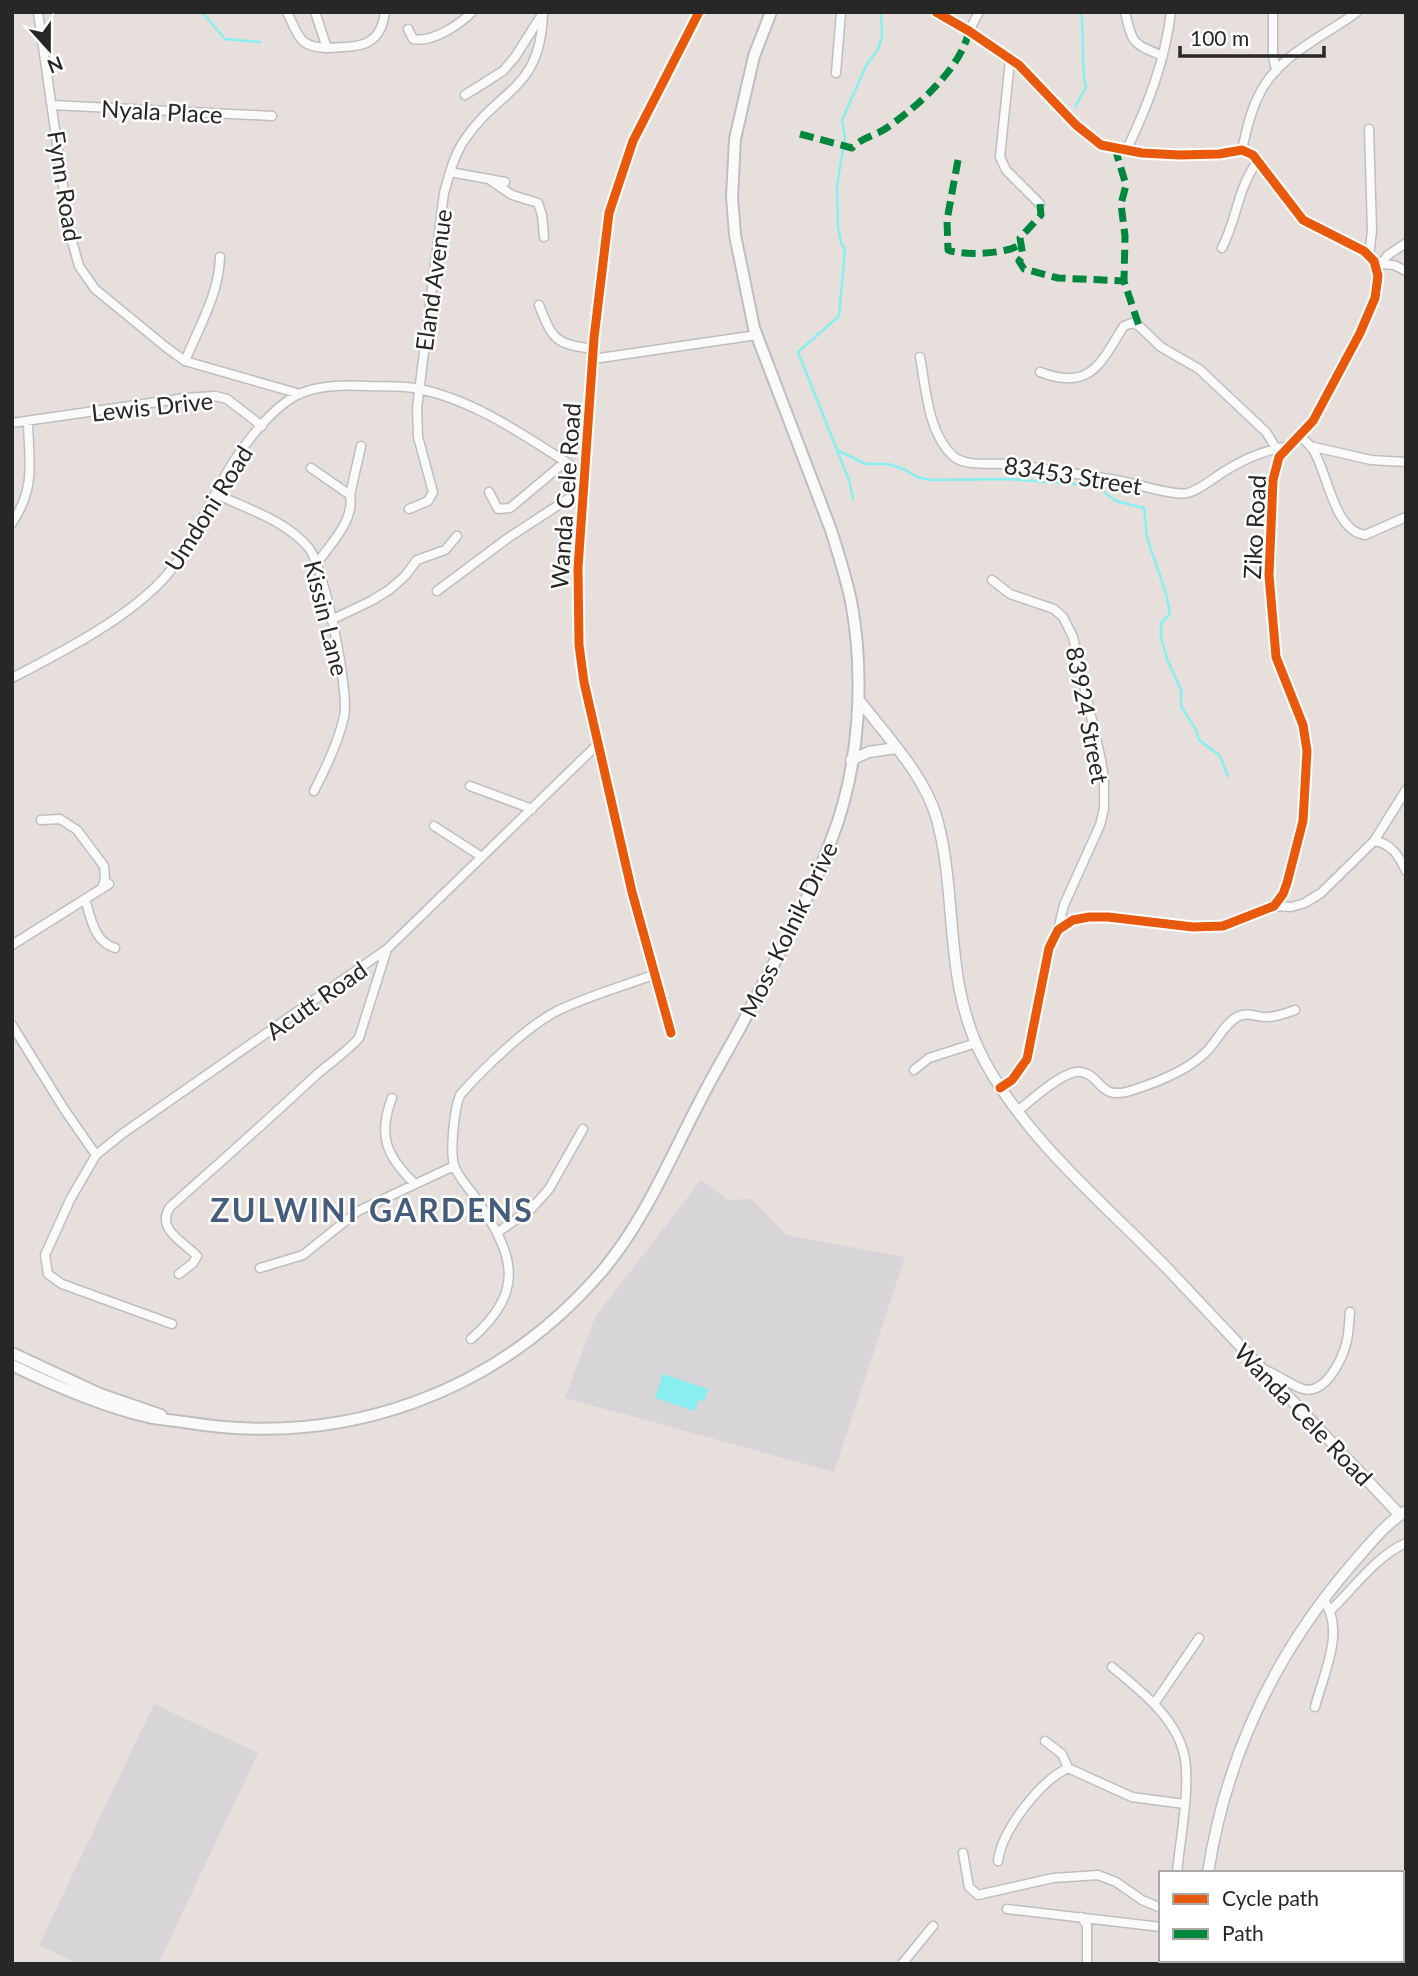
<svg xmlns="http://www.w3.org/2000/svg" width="1418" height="1976" font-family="Lato,sans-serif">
	<rect width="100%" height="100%" fill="#e6dfdc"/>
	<path fill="#d8d5d9" d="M701,1180L728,1200L752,1199L786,1235L905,1257L834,1472L565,1398L595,1317Z
		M154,1704L258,1753L158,1964H79L39,1945Z"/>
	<path fill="#89eeef" d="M663,1374L708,1389L704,1401L699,1400L695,1411L655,1398Z"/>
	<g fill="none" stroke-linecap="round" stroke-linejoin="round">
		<path stroke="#89eeef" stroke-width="2.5" d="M202,12L225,39L260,42
			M1075,107L1086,87C1080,62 1085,37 1081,12
			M837,450L866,464H888L904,469L917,477L931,480L1010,479L1096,486L1116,501L1144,508L1147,538L1166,593L1170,614L1161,623V638L1167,659L1181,690V706L1196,730L1199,740L1220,756L1228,776
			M853,499L849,480L798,352L839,316L845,249L841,243L838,227L837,185L845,138L842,120L866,66L878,49L882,37L881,12"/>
		<g stroke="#bfbebe" stroke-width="11">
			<path id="minor" d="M38,12L70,234L79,266L95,289L167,348L185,361L300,394
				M287,12C299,36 298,47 327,48
				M315,12L327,48C358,46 380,49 385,12
				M936,12L969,31L1019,65L1076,125L1101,145L1142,153L1179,155L1219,154L1242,150L1253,155L1303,220L1364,251L1374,261L1378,276L1375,298L1360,333L1313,421L1279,457L1273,480L1269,575L1276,657L1303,725L1307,751L1303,821L1287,883L1283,894L1274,906L1223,926L1193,927L1108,917H1089L1073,920L1058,930L1049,948L1027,1059L1012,1080L1000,1088
				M1125,12C1133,45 1132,43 1163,56
				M1273,12V55L1276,71
				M408,29L413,39C432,43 459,25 472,12
				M969,31L979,12
				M1010,60L1000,157L1006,170L1040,204
				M836,73L841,12
				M465,95L503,71L515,57L541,16
				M52,105L272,116
				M1369,129L1372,231L1369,256
				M1127,149C1148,105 1165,61 1171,12
				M1242,150C1246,132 1250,113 1258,97C1277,55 1322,38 1357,12
				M450,172L505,182
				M490,180L512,195L538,203L542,215L544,237
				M1222,248C1238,216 1236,192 1258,160
				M1381,264L1388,255L1406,243
				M1377,268L1381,264L1394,265L1406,271
				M539,305C553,341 556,344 594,349
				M920,357C926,389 928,433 953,456C967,469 1002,461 1021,465C1051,471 1080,474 1110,479C1129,481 1173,497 1188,493C1202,489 1213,478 1225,471C1245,458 1266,450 1289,446
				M593,359L757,335
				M185,361C199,327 219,294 220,257
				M1040,372C1092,392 1101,361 1124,326L1132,323L1139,326L1161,347L1199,369L1266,432L1276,448
				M12,423L185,398L215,396L227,399L262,426
				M1300,437C1304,440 1309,444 1312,448C1328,471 1333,531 1365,535L1406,517
				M1310,446L1371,460L1406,462
				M311,468L350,495C355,520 331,543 318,562
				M489,492L498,509L510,508L565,462
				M216,494C247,509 285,520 308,547C324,565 350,693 344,717C338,743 326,768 314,791
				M350,495L361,446
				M409,509L428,501L433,492L418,437L417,408L444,193C449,176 453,158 463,142C498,88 541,92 543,12
				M12,523C36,487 29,463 28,422
				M992,580L1010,594L1054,609L1063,617L1073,637L1101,760L1104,779V809L1100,825L1064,905L1058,930
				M437,591L508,538L583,489
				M331,620L371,601L389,590L405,576L417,560L445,550L457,536
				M12,678C62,652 129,618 166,576C197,541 210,496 236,458C251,436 274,406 299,394C319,385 344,385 367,386C384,387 403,385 419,389C479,401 533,442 584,473
				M470,786L532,809
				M41,820L60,819L77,830L104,866L105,879L102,889
				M434,826L482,857
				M1374,841C1391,843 1399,856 1406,871
				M85,899C91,918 94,942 115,948
				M1274,906L1291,907L1305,903L1321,893L1374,841L1406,790
				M12,945L109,884
				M12,1025L64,1109L96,1155
				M671,1033L632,892L584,682L579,645L578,568L594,338L609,213L633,141L699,12
				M914,1070L929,1058L976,1043
				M392,1098C377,1136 387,1157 415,1184
				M1018,1111C1031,1100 1065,1069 1081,1072C1103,1076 1098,1102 1133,1090C1158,1082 1187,1071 1205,1053C1217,1042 1223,1025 1237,1017C1248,1011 1258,1018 1269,1017C1278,1016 1287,1013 1295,1010
				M498,1232L531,1209L549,1189L583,1129
				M260,1268L303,1255L358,1211L454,1166
				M179,1274L193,1263L197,1256C184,1242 155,1229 170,1207C218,1164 267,1121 314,1077C329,1063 346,1053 359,1038L387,949
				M172,1324L62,1284L48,1274L45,1255L71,1198L96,1155L122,1134L387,949L597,745
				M471,1339C528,1289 513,1253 475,1197C469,1188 457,1176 454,1165C450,1151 454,1110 460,1095C483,1069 526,1027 557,1011C588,996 621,987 653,975
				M1263,1369C1277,1374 1290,1385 1303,1389C1326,1395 1343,1358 1347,1340C1349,1331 1349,1321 1350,1312
				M1331,1610C1354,1588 1376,1556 1406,1543
				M1112,1667C1141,1691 1178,1719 1185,1759C1190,1791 1180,1839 1177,1873
				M1154,1704L1199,1638
				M1315,1707C1324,1672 1346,1630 1323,1599
				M1045,1741L1062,1754L1068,1768
				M963,1853L969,1887L978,1895L1053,1878L1098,1875L1116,1882L1142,1900L1161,1908
				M998,1861C1002,1830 1040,1781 1068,1768L1132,1797L1184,1804
				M1007,1909L1161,1927
				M1081,1917L1087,1925V1964
				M902,1964L933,1926
				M1168,1964L1169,1960"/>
		</g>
		<g stroke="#bfbebe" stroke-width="13">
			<path id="tertiary" d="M859,700C887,737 924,774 937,819C959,902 942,982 985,1062C1028,1140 1101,1201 1163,1264C1242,1347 1321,1431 1400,1515
				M851,760L869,752L896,748
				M1208,1873C1226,1756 1276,1652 1353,1563C1369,1545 1385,1524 1406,1511
				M1195,1964V1960"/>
		</g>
		<g stroke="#bfbebe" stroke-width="14">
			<path id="secondary" d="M12,1353L100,1394L161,1415
				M12,1365C55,1386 101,1406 148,1417C160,1420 173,1420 184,1422C345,1449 498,1393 603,1270C645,1220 671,1156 701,1099C713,1075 727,1052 740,1028C772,966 808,904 832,838C860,766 865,676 851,601C846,577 838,553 831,530L754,328L735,235L732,197L735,139L754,56L771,12"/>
		</g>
		<use href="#minor" stroke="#fbfafa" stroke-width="8"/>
		<use href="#tertiary" stroke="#fbfafa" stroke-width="10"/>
		<use href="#secondary" stroke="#fbfafa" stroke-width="10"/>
		<path stroke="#00873e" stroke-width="7" stroke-dasharray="14 7" stroke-linecap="butt" d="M800,134L852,148C861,138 874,136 885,129C916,108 961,69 969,31
			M1121,148L1117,155L1126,185L1121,204L1125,236L1124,281L1139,326
			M958,160L947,220L948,250C962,256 1010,254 1020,244
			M1040,204L1041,215L1020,238L1023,256L1019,261L1024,269L1058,278L1124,281"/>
		<g stroke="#fff" stroke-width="13">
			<path id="cycleway" d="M936,12L969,31L1019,65L1076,125L1101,145L1142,153L1179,155L1219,154L1242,150L1253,155L1303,220L1364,251L1374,261L1378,276L1375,298L1360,333L1313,421L1279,457L1273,480L1269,575L1276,657L1303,725L1307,751L1303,821L1287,883L1283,894L1274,906L1223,926L1193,927L1108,917H1089L1073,920L1058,930L1049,948L1027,1059L1012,1080L1000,1088
				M671,1033L632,892L584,682L579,645L578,568L594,338L609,213L633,141L699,12"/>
		</g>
		<use href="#cycleway" stroke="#e8590c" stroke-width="9"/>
	</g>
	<g text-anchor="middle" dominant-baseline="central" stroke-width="5" stroke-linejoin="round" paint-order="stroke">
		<g font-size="24" fill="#272727" stroke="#fff">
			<text transform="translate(162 111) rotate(3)">Nyala Place</text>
			<text transform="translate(65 186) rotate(81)">Fynn Road</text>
			<text transform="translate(433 280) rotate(-82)">Eland Avenue</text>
			<text transform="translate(152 406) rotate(-6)">Lewis Drive</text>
			<text transform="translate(1073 475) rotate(9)">83453 Street</text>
			<text transform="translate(565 496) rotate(-86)">Wanda Cele Road</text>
			<text transform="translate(208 508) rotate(-58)">Umdoni Road</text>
			<text transform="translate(1254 527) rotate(-87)">Ziko Road</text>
			<text transform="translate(327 618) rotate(76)">Kissin Lane</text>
			<text transform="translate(1088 715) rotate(79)">83924 Street</text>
			<text transform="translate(788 929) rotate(-64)">Moss Kolnik Drive</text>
			<text transform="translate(316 1000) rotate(-35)">Acutt Road</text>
			<text transform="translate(1304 1414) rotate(46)">Wanda Cele Road</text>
		</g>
		<g font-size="32" font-weight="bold" letter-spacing="2" fill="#455c7b" stroke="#fff">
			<text x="372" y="1209">ZULWINI GARDENS</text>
		</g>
	</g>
	<rect width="1418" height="1976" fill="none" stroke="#272727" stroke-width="28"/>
	<rect x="1159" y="1871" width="245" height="91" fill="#ffffff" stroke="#a9a9a9" stroke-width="2"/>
	<rect x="1173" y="1894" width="35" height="10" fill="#e8590c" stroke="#a9a9a9" stroke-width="2"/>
	<text x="1222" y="1906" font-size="21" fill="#272727">Cycle path</text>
	<rect x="1173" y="1929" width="35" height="10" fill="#00873e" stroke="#a9a9a9" stroke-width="2"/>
	<text x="1222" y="1941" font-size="21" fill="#272727">Path</text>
	<g transform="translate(49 49) rotate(159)" stroke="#ffffff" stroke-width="5" paint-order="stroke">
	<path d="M0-5L12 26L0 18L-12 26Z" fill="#272727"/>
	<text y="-10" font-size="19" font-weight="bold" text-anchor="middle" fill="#272727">N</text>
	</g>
	<path d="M1180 46v10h144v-10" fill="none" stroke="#272727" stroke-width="3.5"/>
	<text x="1190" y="46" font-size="21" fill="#272727" stroke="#ffffff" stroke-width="5" paint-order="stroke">100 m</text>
</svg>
